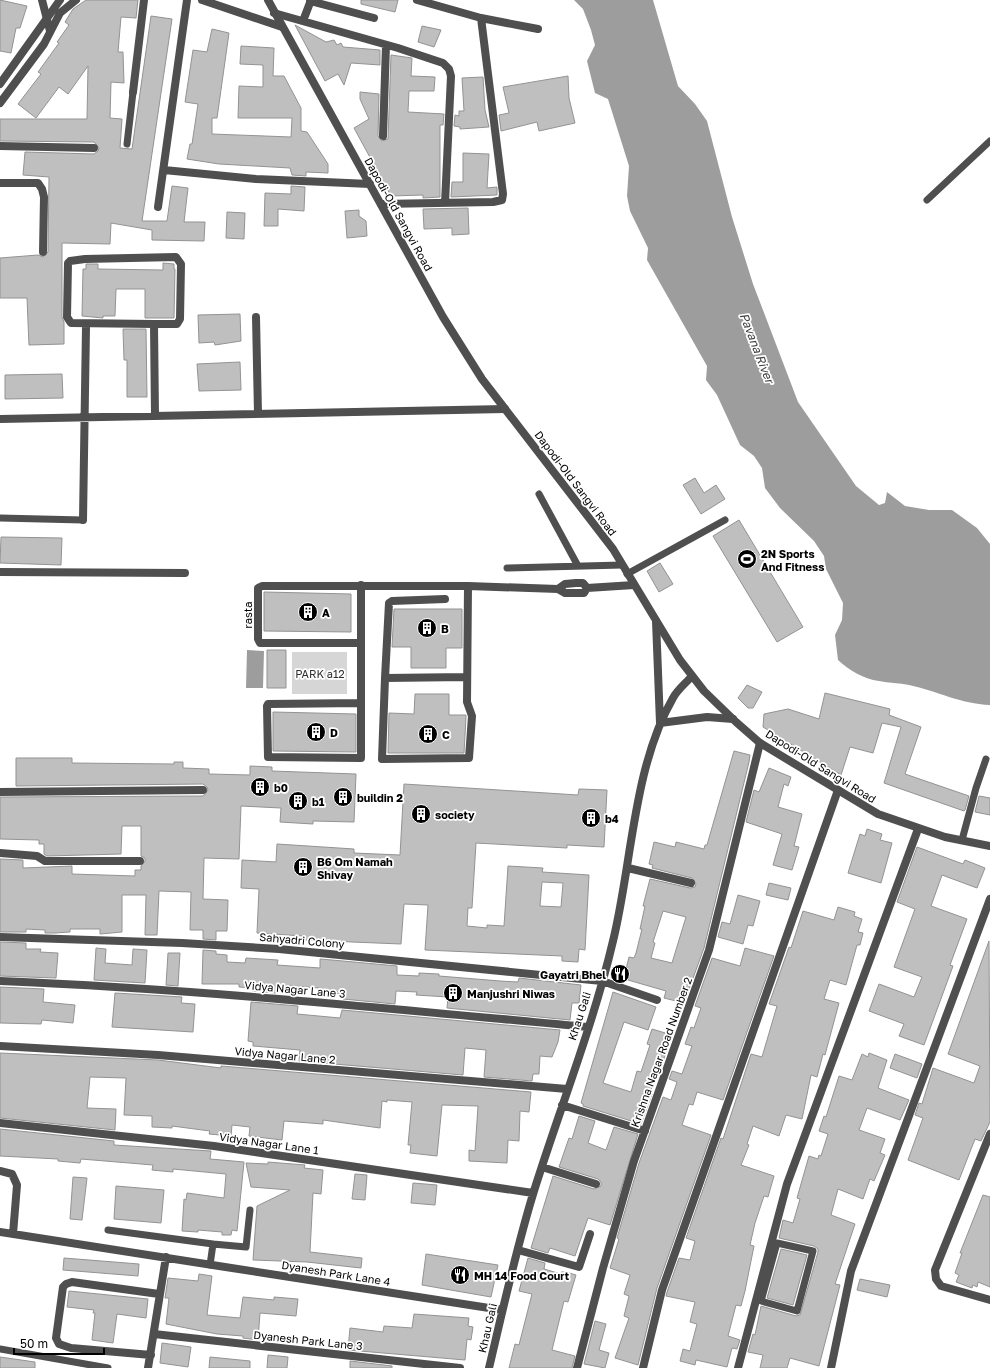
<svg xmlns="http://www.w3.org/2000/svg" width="990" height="1368" font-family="'Golos Text',sans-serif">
	<rect width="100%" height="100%" fill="#fff"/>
	<path fill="#d6d6d6" d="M292,652H347V694H292Z"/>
	<path fill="#9d9d9d" d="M574,0H653L678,86L695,104L707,121L732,217L753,284L798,402L856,486L879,505L885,503L887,492L905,506L929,510H952L977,528L990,544V705C961,704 937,691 909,685C899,683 889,683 879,681C863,679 849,670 838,660L835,635L842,620L843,603L826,569L824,556L814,541L780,508L765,488L762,468L754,456L740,445L717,395L706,380L707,366L647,260L648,248L630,211L627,196L629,166L608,99L595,93L587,61L595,45L591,30L583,9Z
		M247,650L264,651L263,688H246Z"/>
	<path fill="#bfbfbf" stroke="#939393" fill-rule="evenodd" d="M0,0L27,6L20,28H16L11,53L0,51Z
		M86,0H138L136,18L121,17L118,52H123L124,83L111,82L110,118L122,119L120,148L132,149L151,16L172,19L142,221H167L172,186L188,188L184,222H205L204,241L152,240V230L111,223L110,244L62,243V317L64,322V344L29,345L27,298H0V258L38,255L43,257L48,252L49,177L23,175L25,152L94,154L98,151L99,148L94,142L0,141V119H87L88,66L68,94L59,87L36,118L18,104L41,74L38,72L59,43L57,42L69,25L65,22L73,9Z
		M361,0H398L395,12L361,4Z
		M295,25L326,42L334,40L337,45L341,43L343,47L380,50V65L351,63L344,85L338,74L325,81Z
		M422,26L441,30L434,47L418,42Z
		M212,29L229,33L217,118H212V134L291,137L292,118H238L239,86L263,87V65L240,64L241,46L274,48L273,76H284L301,108V131L307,132L328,164V173L306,172V176L292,175L290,168L219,164L187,159L190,144H192L198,104L185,102L193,50L207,52Z
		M391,55L412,58L411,76L435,77L434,91H409L408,112L444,114L443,125H440V197L423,198V195L391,196L354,128L369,119L360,99V92L379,94L378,136L382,141L388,139Z
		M568,76L569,98L575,123L539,131L537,122L501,131L499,115L509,113L503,87Z
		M483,77L485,110L489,127L460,129V127L454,126L455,115L459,116V111H464L462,78Z
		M463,153L489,154L487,188L497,187V195L451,197L452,182H463Z
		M291,186L305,187L304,211L278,209V226H264L265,193L291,194Z
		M468,208L469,234L452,235V228L424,229L423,209Z
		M359,210V216L366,221L367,236L347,238L345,211Z
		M227,212L245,213L244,239L226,238Z
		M163,263L174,264V269H175L174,318H145V289H116L115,316H103V318L82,316L83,269H86V264H98V269L163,270Z
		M240,314L241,341L215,345L214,342L199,343L198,315Z
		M123,329H146L147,397H127V360H124Z
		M240,362L241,390L199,391L197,364Z
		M62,374L63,398L5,399V375Z
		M695,478L704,493L716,485L725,499L701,514L683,485Z
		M739,520L803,627L777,642L713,536Z
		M1,537L62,538L61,565L0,563Z
		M660,563L673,584L659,592L647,571Z
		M264,592L351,594V632L264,631Z
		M394,609H462V648H446V668H411V647H392Z
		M267,650H286V688H267Z
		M747,685L762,692L753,708H748L738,698Z
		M825,693L890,709L889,715L921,727L905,774L969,796L965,810L964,811L884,783L901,727L882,723L873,753L850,747L841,775L763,727L764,714L788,709L819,719Z
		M415,694H449V715H466V717L464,753H388L389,713L414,714Z
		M273,712L356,714V752L273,751Z
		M734,751L750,755L749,762L704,948L684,1003L664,998L666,991L628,980L630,974L625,973L629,957L634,958L636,953L642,929H640L645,906H643L650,879L690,888L695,887L696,884L692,878L652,868L653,865L649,864L654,842L675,847L676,842L704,849L705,845H707ZM663,911L686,917L672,963L651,958L655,943L653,942Z
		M16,758H72V763L174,764V762H183V768L209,769V774L250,775V766L272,767V771L356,774L354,822L313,821V824L280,822L281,808L241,806L239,859L204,858L203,899L228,900L227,931H216V940L203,939V930H190L191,892L159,891L157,935H145L146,895H122V932L100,934V929H70V932L55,933H45V930L26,929V932H0V859L23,860V868L72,866V874L135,876V870H141V866L145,861V858L141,856V826H122L121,854L47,856L44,854V844H39V840L0,839V797L203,796L208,790L207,787L203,784L16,786Z
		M769,768L791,777L788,786L784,784L778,807L802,814L794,846L799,847L792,870L773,865L782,834L746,822L754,790L759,792Z
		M404,784L578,795L579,789L607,790L604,847L567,845V848L476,843L472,908H468L467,926L487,928V925L504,926L508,866L543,868L542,872L589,875L585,950L579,949L578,962L562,961V956L425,950L428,905L404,904L401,944L303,940V936L257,933L259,889L241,888L242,860L276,862L277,844L354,849V853L400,855ZM542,882L563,883L561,907L540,906Z
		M979,796L990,798V815L975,812Z
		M867,829L882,834L880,840L892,843L881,883L848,873L860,834L865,836Z
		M917,847L963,864L965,860L985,868L977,888L942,875L931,906L967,919L950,965L953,966L924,1045L899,1036L904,1024L869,1011L879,984L914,997L922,977L894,967L915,909L897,902Z
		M769,883L791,888L788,900L766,895Z
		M738,895L760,901L753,926L748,925L743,944L718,937L722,922L730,924Z
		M838,907L855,912L854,916L862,919L858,932L863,933L860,945H857L846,985L830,980L824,999L839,1003L825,1055L823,1054L817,1077L811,1075L802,1119L786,1115L779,1136L753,1126L747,1144L749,1145L741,1165L774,1176L768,1197L764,1196L755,1223L750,1245L754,1246L745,1291L741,1306L736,1305L728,1336L740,1340L737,1349L732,1348L727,1367L696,1360L695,1365L680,1361L683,1349L690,1351L697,1324L690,1322L695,1302L666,1296L667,1292L679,1258L690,1260L695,1241L686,1238L721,1138L723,1139L751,1054L762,1057L777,1006L769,1004L789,947L791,948L803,911L834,920Z
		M989,941L990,1122L981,1141L975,1139L959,1180L908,1160L923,1118L915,1115L919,1103L922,1104L933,1068L974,1083L980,1066L948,1054Z
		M0,942L26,943V949H41L40,952L58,953L56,978L0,976Z
		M96,948L106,949L105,963L132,965L133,949L147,950L145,983L94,980Z
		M745,948L774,956L723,1100L697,1092L693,1105L689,1104L682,1125L711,1135L657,1288L638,1365L615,1358L629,1318L624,1316L629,1296L624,1294L630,1275L610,1268L619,1239L617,1238L639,1163L663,1097L671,1100L677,1082L669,1079L672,1071L682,1074L692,1046L685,1044L691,1027L694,1028L701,1008L695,1006L712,958L740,966Z
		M203,950L216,951V954L227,955V962L245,963L246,958L278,960L277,965L320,968V959L332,960L397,966V975L419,976V973L439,974V976L500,981L518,982L519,978L581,985L579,1003H572L570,1020L447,1008L448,997L416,995L417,992L396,991L395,1004L343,999L344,994L318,992L319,988L294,986L276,985V993L252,991V988L239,987V984H202Z
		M168,953H180L178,986L166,985Z
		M0,987L44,989L43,1002L75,1005L73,1023L42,1020L41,1024L0,1023Z
		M613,992L656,1007L648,1030L624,1022L603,1083L631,1092L637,1071L641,1072L650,1045L647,1044L652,1029L672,1035L658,1076L656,1075L650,1093L652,1094L641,1124L583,1106V1104L581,1103Z
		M115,993L182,997L181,1003L195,1004L193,1032L112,1027Z
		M251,1002L298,1006L297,1014L340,1018L342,1010L560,1030L558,1042L552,1057L540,1056L539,1074H533L532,1081L484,1077L486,1050L465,1048L463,1075L299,1061L300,1050L253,1046V1042L248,1041Z
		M0,1053L158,1060L221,1068V1066L531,1092L529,1112L520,1111L519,1141L508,1140L507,1163L469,1161V1150L475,1151L478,1106L442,1105L437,1156L410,1153L411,1145H408L412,1102L387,1100V1102L382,1101L380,1128L323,1120V1124L284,1121L282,1140L249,1136L250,1127L232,1125L231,1136L209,1134L210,1131L172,1126V1128L152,1127V1116L124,1115L126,1078L90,1077L87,1108L116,1109L115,1130L0,1118Z
		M869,1053L887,1060L878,1088L909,1100L900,1120L867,1108L859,1130L885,1139L880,1153L885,1155L874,1181L870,1179L863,1199L838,1189L831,1215L855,1224L835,1284L840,1285L819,1366L790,1358L787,1368H760L763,1355L748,1352L753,1334L755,1335L761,1306L796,1316L800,1315L818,1252V1249L814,1246L779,1238L783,1220L793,1223L800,1199L797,1198L809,1156L818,1159L819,1155L821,1156L828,1134L819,1131L824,1116L826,1117L839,1076L852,1080L862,1054L868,1057Z
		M895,1054L922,1064L917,1078L890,1068Z
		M579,1116L595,1121L588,1143L606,1150L614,1127L638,1134L610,1225L588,1218L575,1256L550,1248L548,1253L531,1248L553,1176L594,1189L601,1186V1182L598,1179L559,1167L569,1138L572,1139Z
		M0,1129L114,1141V1145L211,1151L210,1159L244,1162L237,1231L232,1230L231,1235H222V1232L198,1230V1232L182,1231L184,1199L186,1200L187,1193L224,1198L226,1174L173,1169V1172L152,1170L153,1165L81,1159L80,1163L58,1161V1159L0,1156Z
		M268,1162L305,1165L304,1168L323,1170L321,1194L313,1193L310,1252L362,1258L361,1268L307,1262L253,1260L257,1206L290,1190L251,1187L246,1163L268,1164Z
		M355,1174L367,1175L365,1200L352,1199Z
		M73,1177L87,1178L82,1220L70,1219Z
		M413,1183L437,1185L435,1205L411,1203Z
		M116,1186L164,1190L161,1223L114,1219Z
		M983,1195L990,1197V1287L978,1282L977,1287L973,1285L972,1288L956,1282L959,1275L955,1273L962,1253H960Z
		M781,1249L807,1255L793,1305L767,1298Z
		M426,1254L498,1265L491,1297L422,1285Z
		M64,1258L139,1264L138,1276L63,1270Z
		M528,1258L545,1263L544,1269L561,1274V1272H566L576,1275L568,1302L564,1301L552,1350L575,1356L572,1368H509L515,1344L519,1345L532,1294L519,1291Z
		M199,1274L212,1276L207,1315L240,1318L243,1297L274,1300V1297L298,1299L296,1316L260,1313L258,1340L243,1338V1336L217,1334L166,1324L169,1298H165L168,1278L198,1281Z
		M860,1279L890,1285L887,1297L857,1290Z
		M69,1291L148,1299L146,1318L117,1314L113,1343L92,1340L95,1313H93L94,1310L67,1307Z
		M414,1314L469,1318L468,1326L473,1327L471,1340L467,1339L465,1360L348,1350L350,1328L383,1332L384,1326L412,1328Z
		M595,1321L606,1324L599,1350L609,1353L605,1368L584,1364Z
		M162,1343L191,1347L188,1367L160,1363Z
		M268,1355L288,1357L287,1368H267Z
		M0,1357L35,1362V1368H0Z
		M210,1357L250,1361V1368H209Z
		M350,1361L392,1366V1368H350Z"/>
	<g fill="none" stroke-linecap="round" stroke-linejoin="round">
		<path stroke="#4f4f4f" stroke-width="7" d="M127,144L133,92
			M927,200L990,141
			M539,494L578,566
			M0,518L83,520
			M507,568L622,565
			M627,574L725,520
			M962,840L976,788L986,759
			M108,1230L213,1244L210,1265
			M777,1243L813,1251L797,1311L761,1301Z
			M213,1244L246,1247L250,1210
			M0,1349L108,1368"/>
		<path stroke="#4f4f4f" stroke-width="8" d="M42,0L50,31
			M202,0L282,27
			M417,0L481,18L538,29
			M310,1L374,18
			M274,13L398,48L443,63L449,69L451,76L445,203
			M303,21L311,0
			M133,92L144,0
			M383,136L386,45
			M0,146L94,148
			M164,170L256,179L370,184
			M0,183H38L42,189L44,197L43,252
			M381,204L493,202L502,200L503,194L481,18
			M158,207L187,0
			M256,317L258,414
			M154,324L71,323L67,317L68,263L70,261L85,259L176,257L181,264L180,319L177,324H154L155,416
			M0,419L505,409
			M83,520L86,327
			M0,572L185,573
			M576,583H583L587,588L584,593H565L558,589L565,584Z
			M587,588L634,585
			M656,621L660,723L707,717L733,719
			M361,643V585
			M467,677L385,678L382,759L469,758L472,716L467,702L468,586L558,589
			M385,678L389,603L392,601L445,599
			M361,703L268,704L267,706L268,757L361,758V643H260L258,639V588L262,586H468
			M0,792L203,790
			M0,853L37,856L45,861H140
			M628,868L691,883
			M0,937L182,943L279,949L602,981L657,1000
			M0,981C197,989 392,1009 588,1027
			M0,1046L158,1055L567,1089
			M562,1105L645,1131
			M0,1123L214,1146L533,1193
			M990,1134L935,1270L936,1279L941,1286L990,1300
			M542,1167L596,1184
			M0,1171L12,1174L17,1185L13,1234
			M0,1232L502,1310
			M518,1250L579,1267L590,1234
			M154,1334L460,1368
			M151,1355L71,1348L59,1344L56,1338L63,1287L66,1284L72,1282L159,1294
			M148,1368L166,1257
			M489,1368C503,1309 516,1249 534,1191C560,1108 593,1026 613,941C632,864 633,767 673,698C677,690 686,683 692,676
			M577,1368L603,1268L634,1161L709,950L760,743
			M643,1368L662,1290L838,790
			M738,1368L787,1184L918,829
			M831,1368L851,1271L990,899"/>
		<path stroke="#4f4f4f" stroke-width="8" d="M268,0L443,317L482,379L613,549L680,660L704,691L736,722L760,743L878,814L945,837L990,846
			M0,84L60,0
			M0,103L44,44L60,13L76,0"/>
	</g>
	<defs>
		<g id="stadium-disc" transform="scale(1)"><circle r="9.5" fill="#000" stroke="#fff"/><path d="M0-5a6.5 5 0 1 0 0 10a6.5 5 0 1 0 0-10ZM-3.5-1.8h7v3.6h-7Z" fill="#fff"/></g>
		<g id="building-disc" transform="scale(1)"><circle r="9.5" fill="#000" stroke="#fff"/><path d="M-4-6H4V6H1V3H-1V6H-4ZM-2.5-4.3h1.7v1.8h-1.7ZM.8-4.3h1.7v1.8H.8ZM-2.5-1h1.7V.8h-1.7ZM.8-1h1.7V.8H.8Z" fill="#fff"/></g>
		<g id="restaurant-disc" transform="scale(1)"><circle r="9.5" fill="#000" stroke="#fff"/><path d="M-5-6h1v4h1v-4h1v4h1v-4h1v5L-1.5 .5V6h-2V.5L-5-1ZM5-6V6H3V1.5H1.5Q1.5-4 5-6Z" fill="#fff"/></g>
	</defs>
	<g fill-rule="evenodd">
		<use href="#stadium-disc" x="747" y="559"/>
		<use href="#building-disc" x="308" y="612"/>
		<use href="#building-disc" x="427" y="628"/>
		<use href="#building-disc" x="316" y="732"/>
		<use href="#building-disc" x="428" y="734"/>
		<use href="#building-disc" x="260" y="787"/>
		<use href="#building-disc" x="343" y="797"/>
		<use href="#building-disc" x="298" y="801"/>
		<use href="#building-disc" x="421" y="814"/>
		<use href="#building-disc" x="591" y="818"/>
		<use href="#building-disc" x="303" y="867"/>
		<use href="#restaurant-disc" x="620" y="974"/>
		<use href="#building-disc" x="453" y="993"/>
		<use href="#restaurant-disc" x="460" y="1275"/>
	</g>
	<g text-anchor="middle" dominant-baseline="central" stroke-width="3.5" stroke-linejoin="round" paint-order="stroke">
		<g font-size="11" fill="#000" stroke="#fff">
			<text transform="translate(399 214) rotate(61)">Dapodi-Old Sangvi Road</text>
			<text transform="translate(576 483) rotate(53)">Dapodi-Old Sangvi Road</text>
			<text transform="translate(247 615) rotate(-90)">rasta</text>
			<text transform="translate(821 766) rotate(32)">Dapodi-Old Sangvi Road</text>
			<text transform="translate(302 940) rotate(5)">Sahyadri Colony</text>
			<text transform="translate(295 989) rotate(5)">Vidya Nagar Lane 3</text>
			<text transform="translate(579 1016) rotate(-72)">Khau Gali</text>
			<text transform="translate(661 1052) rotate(-70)">Krishna Nagar Road Number 2</text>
			<text transform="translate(285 1055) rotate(5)">Vidya Nagar Lane 2</text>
			<text transform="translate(269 1143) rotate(8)">Vidya Nagar Lane 1</text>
			<text transform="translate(336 1273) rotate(9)">Dyanesh Park Lane 4</text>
			<text transform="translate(487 1328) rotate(-77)">Khau Gali</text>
			<text transform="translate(308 1340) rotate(6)">Dyanesh Park Lane 3</text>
		</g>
		<g font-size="11" font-weight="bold" fill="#000" stroke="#fff" text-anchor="start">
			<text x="761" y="553">2N Sports<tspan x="761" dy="13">And Fitness</tspan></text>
			<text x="322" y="612">A</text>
			<text x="441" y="628">B</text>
			<text x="330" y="732">D</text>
			<text x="442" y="734">C</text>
			<text x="274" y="787">b0</text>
			<text x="357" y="797">buildin 2</text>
			<text x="312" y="801">b1</text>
			<text x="435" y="814">society</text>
			<text x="605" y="818">b4</text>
			<text x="317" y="861">B6 Om Namah<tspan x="317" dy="13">Shivay</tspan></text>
			<text x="606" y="974" text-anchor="end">Gayatri Bhel</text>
			<text x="467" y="993">Manjushri Niwas</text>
			<text x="474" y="1275">MH 14 Food Court</text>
		</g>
		<g font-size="11" fill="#2d2d2d" stroke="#fff">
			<text x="320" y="673">PARK a12</text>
		</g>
		<g font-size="12" font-style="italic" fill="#3e3e3e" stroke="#fff">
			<text transform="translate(757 348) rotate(69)">Pavana River</text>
		</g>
	</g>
	<path d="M14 1348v6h90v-6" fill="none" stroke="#000000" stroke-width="2"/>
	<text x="20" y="1348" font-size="12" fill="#000000" stroke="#ffffff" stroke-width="3" paint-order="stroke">50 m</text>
</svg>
